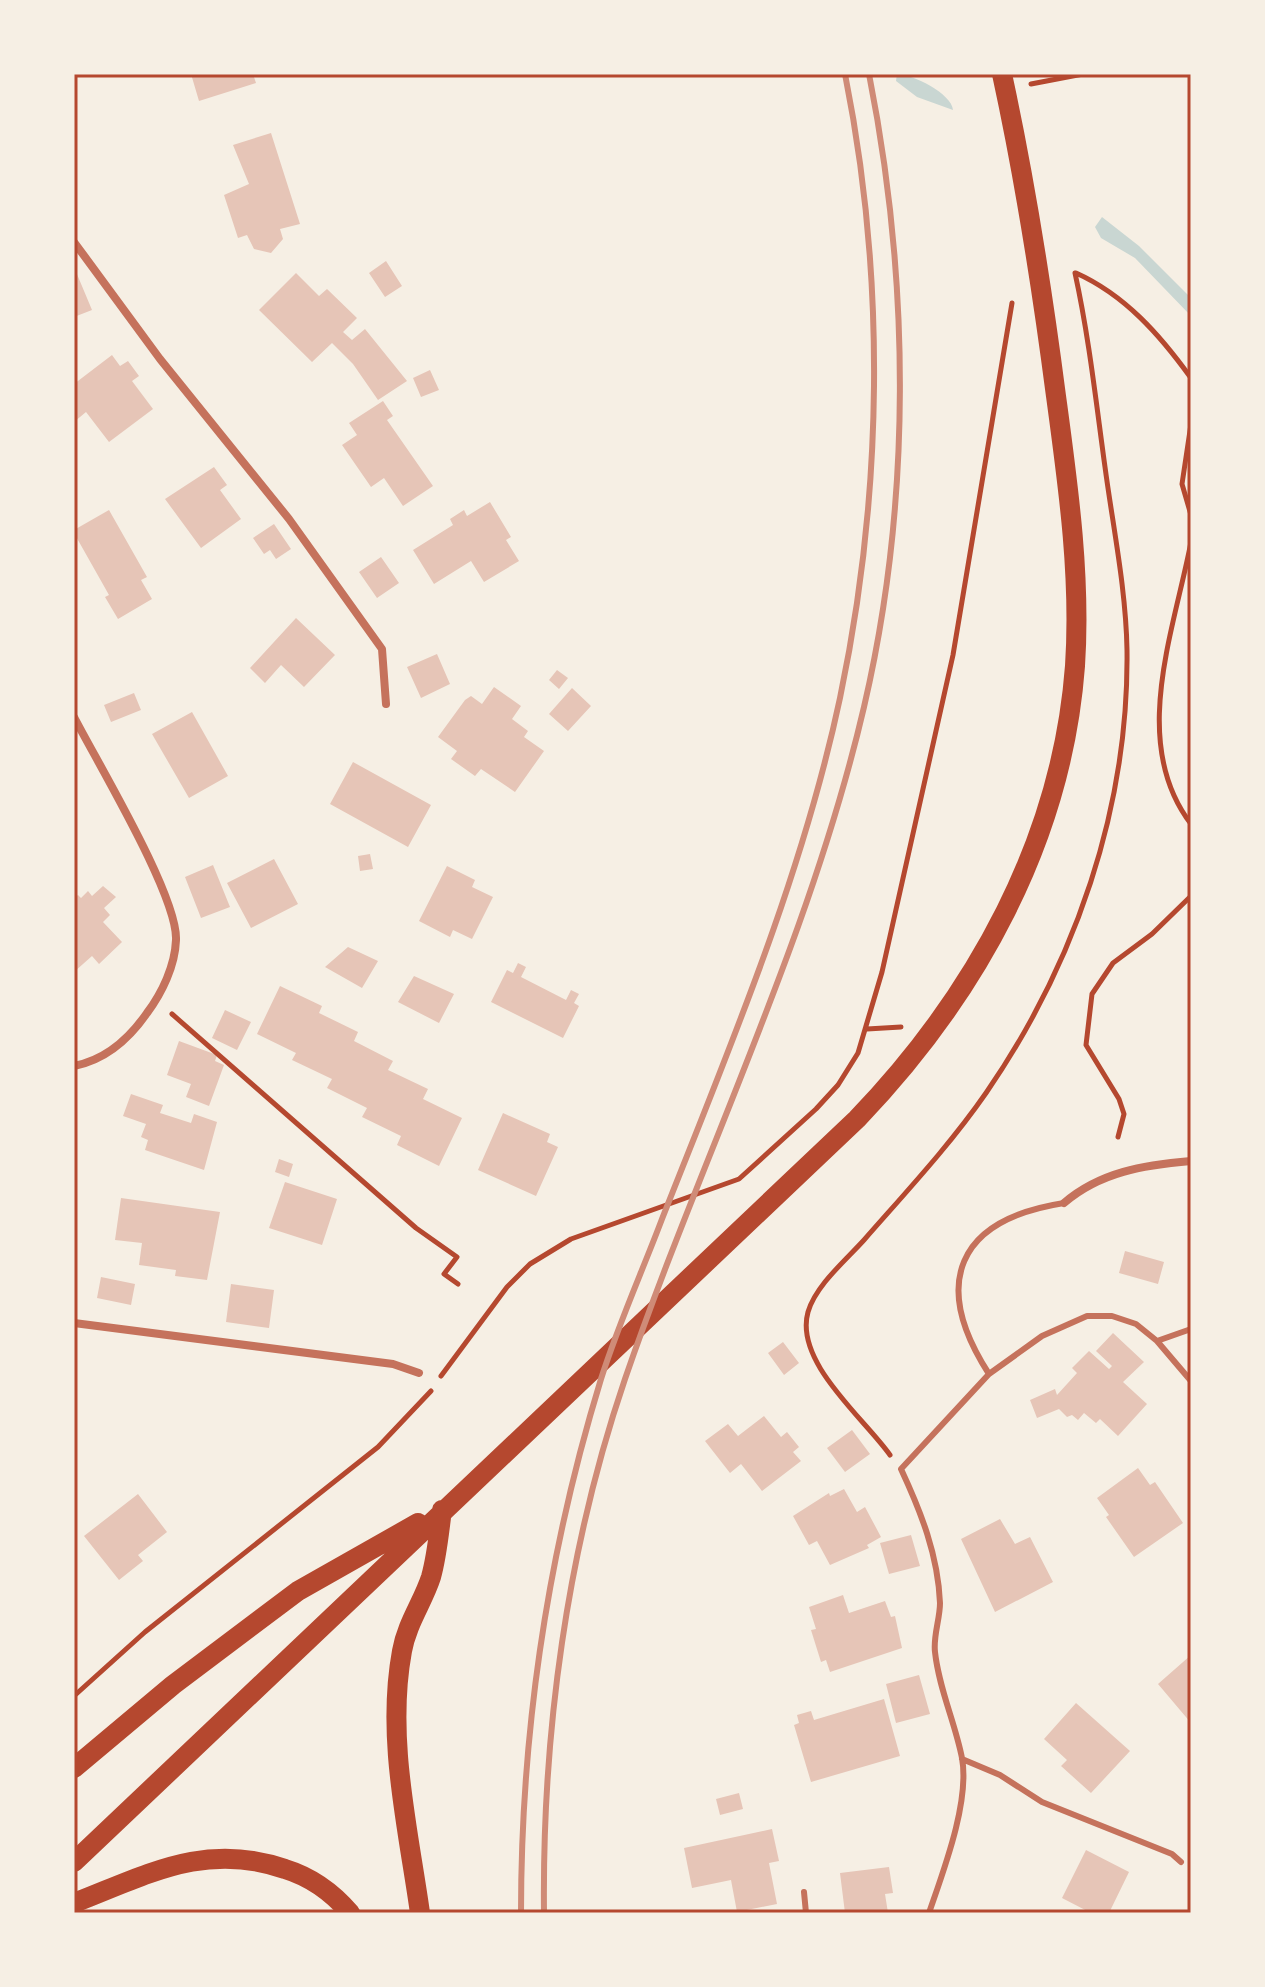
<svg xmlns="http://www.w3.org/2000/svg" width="1265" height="1987" font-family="'PT Sans Narrow',sans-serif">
	<rect width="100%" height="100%" fill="#f6efe4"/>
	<path fill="#c9d6d2" d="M897,74C913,74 952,94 953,110L917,97L896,81Z
		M1102,217L1139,246L1191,298V316L1135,258L1101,238L1095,227Z"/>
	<path fill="#e6c5b7" d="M191,74H253L256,83L199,101Z
		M271,133L300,224L280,229L283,239L271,253L254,249L247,235L238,238L224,195L249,184L233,145Z
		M386,261L402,286L385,297L369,273Z
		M74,267L92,310L74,317Z
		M296,273L319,296L327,289L357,318L343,332L352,340L365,329L407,381L378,400L353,364L332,343L312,362L259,310Z
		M112,355L120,366L128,361L139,376L132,381L153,409L109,442L86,412L74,422V384Z
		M430,370L439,390L421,397L413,378Z
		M383,401L393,416L387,420L433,486L403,506L384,478L371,487L342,445L357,435L349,423Z
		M214,467L227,485L220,490L241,519L201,548L165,499Z
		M490,502L511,537L506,540L519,561L484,582L471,561L434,584L413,550L453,525L450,519L464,510L467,516Z
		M109,510L147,577L141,580L152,599L118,619L105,597L109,595L74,533V530Z
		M274,524L291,549L276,559L270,550L264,554L253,538Z
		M381,557L399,583L377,598L359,572Z
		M296,618L335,655L304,687L281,665L265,683L250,668Z
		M437,654L450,684L421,698L407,667Z
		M557,670L568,678L559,689L549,680Z
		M494,687L521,706L512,719L528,731L524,737L544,751L515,792L481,769L475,776L451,759L457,751L438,737L465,700L471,696L482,704Z
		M572,688L591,706L568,731L549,714Z
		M134,693L141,710L111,722L104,705Z
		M192,712L228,776L189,798L152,734Z
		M353,762L431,805L408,847L330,804Z
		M370,854L373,869L360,871L358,856Z
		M274,859L298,904L251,928L227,883Z
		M213,865L230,907L201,918L185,877Z
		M447,866L475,880L472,887L493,897L472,939L453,930L450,937L419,921Z
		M103,886L116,897L104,908L110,915L103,922L122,942L99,964L92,956L74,972V898L78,895L81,898L88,891L92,896Z
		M348,947L378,961L362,988L325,967Z
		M518,963L526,967L521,977L566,1000L571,990L579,994L574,1003L579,1006L563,1038L491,1002L507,970L513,973Z
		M414,976L454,994L439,1023L398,1002Z
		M280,986L322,1006L319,1013L358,1032L354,1041L393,1061L388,1070L428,1089L423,1099L462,1118L439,1166L397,1145L401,1136L362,1117L367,1108L327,1088L332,1079L292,1060L296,1053L257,1034Z
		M225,1010L251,1022L237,1050L212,1038Z
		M179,1041L217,1055L215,1061L224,1065L209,1106L186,1097L191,1084L167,1075Z
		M131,1094L163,1105L160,1113L191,1123L194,1114L217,1122L204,1170L145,1150L148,1140L141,1137L146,1124L123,1116Z
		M503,1113L550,1134L547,1142L558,1147L536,1196L478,1170Z
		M279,1159L293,1164L289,1177L275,1172Z
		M285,1182L337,1199L322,1245L269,1228Z
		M121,1198L220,1212L207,1280L175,1276L176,1270L139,1265L142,1243L115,1240Z
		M1125,1251L1164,1262L1158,1284L1119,1273Z
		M101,1277L135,1284L131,1305L97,1298Z
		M231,1284L274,1290L269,1328L226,1322Z
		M1113,1333L1144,1362L1123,1382L1147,1404L1118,1436L1100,1419L1096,1423L1084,1413L1078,1420L1072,1415L1067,1417L1059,1409L1037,1418L1030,1400L1055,1389L1057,1395L1077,1373L1072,1368L1089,1351L1109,1369L1112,1366L1096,1351Z
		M783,1342L799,1363L784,1375L768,1353Z
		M764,1416L781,1437L787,1432L799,1447L793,1452L801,1461L762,1491L741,1464L730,1473L705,1441L728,1424L738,1436Z
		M852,1430L870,1454L845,1472L827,1448Z
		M1138,1468L1150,1485L1155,1482L1183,1523L1134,1557L1106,1517L1109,1515L1097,1498Z
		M844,1489L857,1512L865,1507L881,1537L867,1545L869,1548L830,1565L817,1541L809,1545L793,1516L829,1493L830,1496Z
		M138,1494L167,1532L138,1555L143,1561L119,1580L84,1536Z
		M1000,1519L1015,1544L1030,1537L1053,1582L995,1612L961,1539Z
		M911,1535L920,1566L889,1574L880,1543Z
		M843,1595L849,1613L885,1601L891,1617L895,1616L902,1648L830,1672L826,1660L821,1662L811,1630L816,1629L809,1607Z
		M1191,1655V1723L1158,1684Z
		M919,1675L930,1714L896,1723L886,1684Z
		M884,1699L900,1756L811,1782L794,1725L799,1723L797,1715L811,1711L814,1720Z
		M1076,1703L1130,1751L1091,1793L1061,1766L1067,1760L1044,1739Z
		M739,1793L743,1809L720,1815L716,1799Z
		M772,1829L779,1861L769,1863L777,1904L737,1912L731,1880L692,1888L684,1848Z
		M1086,1850L1129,1872L1109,1913H1091L1062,1898Z
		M889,1867L893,1893L885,1894L888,1913H845L840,1873Z"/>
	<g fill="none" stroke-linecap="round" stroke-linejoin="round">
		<path stroke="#b5482f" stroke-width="5" d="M1031,84L1083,74
			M1076,273C1125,295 1160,335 1191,378
			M1191,424L1182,484L1191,515
			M1191,542C1174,631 1129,743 1191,824
			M172,1014L416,1228L457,1257L444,1274L458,1284
			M867,1029L901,1027
			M1118,1137L1124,1114L1119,1099L1086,1045L1092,994L1113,963L1152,934L1191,896
			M441,1376L507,1287L530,1264L571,1239L739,1179L816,1109L838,1085L858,1053L882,972L953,655L1012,303
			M890,1455C864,1418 794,1362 808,1312C816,1285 846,1260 864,1240C906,1192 950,1145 986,1093C1075,964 1129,808 1127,650C1126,589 1113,527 1105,467C1096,402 1089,337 1075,273
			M74,1696L145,1632L378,1447L431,1391"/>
		<path stroke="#c5725c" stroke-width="6" d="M1157,1341L1191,1329
			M989,1374C931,1284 956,1220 1064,1203
			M962,1759L1000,1775L1042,1802L1172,1854L1181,1862
			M804,1892L806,1913
			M929,1913C943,1872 970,1802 962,1758C955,1722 939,1689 935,1652C933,1636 940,1619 940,1603C938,1555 921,1512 901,1469L989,1374L1042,1336L1087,1316H1112L1136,1324L1157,1341L1191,1381"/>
		<path stroke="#c5725c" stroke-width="8" d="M74,242L160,359L289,519L382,649L386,704
			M74,717C97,762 178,896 176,940C175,966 162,993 147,1013C129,1039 105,1060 74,1066
			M1064,1203C1100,1172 1144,1165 1191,1161
			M74,1323L393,1364L419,1373"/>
		<path stroke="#b5482f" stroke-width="20" d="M74,1768L173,1685L298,1591L418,1523
			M74,1862L857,1119C976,995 1062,840 1075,666C1081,576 1068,485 1056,396C1042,288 1025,180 1002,74
			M74,1903C147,1875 205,1841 285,1869C311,1877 332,1892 350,1913
			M420,1913C408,1827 386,1738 402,1651C407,1623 423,1602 431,1577C437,1556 439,1532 442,1510"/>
		<path stroke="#cf8b77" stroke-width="6" d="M521,1913C521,1732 548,1552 601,1379C618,1325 642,1272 662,1219C729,1049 802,877 840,698C883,493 886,279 845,74
			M544,1913C542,1734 567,1549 625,1379C702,1155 810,939 864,707C912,501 910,281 869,74"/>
	</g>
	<rect width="1265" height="1987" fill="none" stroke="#f6efe4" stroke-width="152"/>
	<rect x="76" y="76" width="1113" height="1835" fill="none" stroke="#b5482f" stroke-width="3"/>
</svg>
